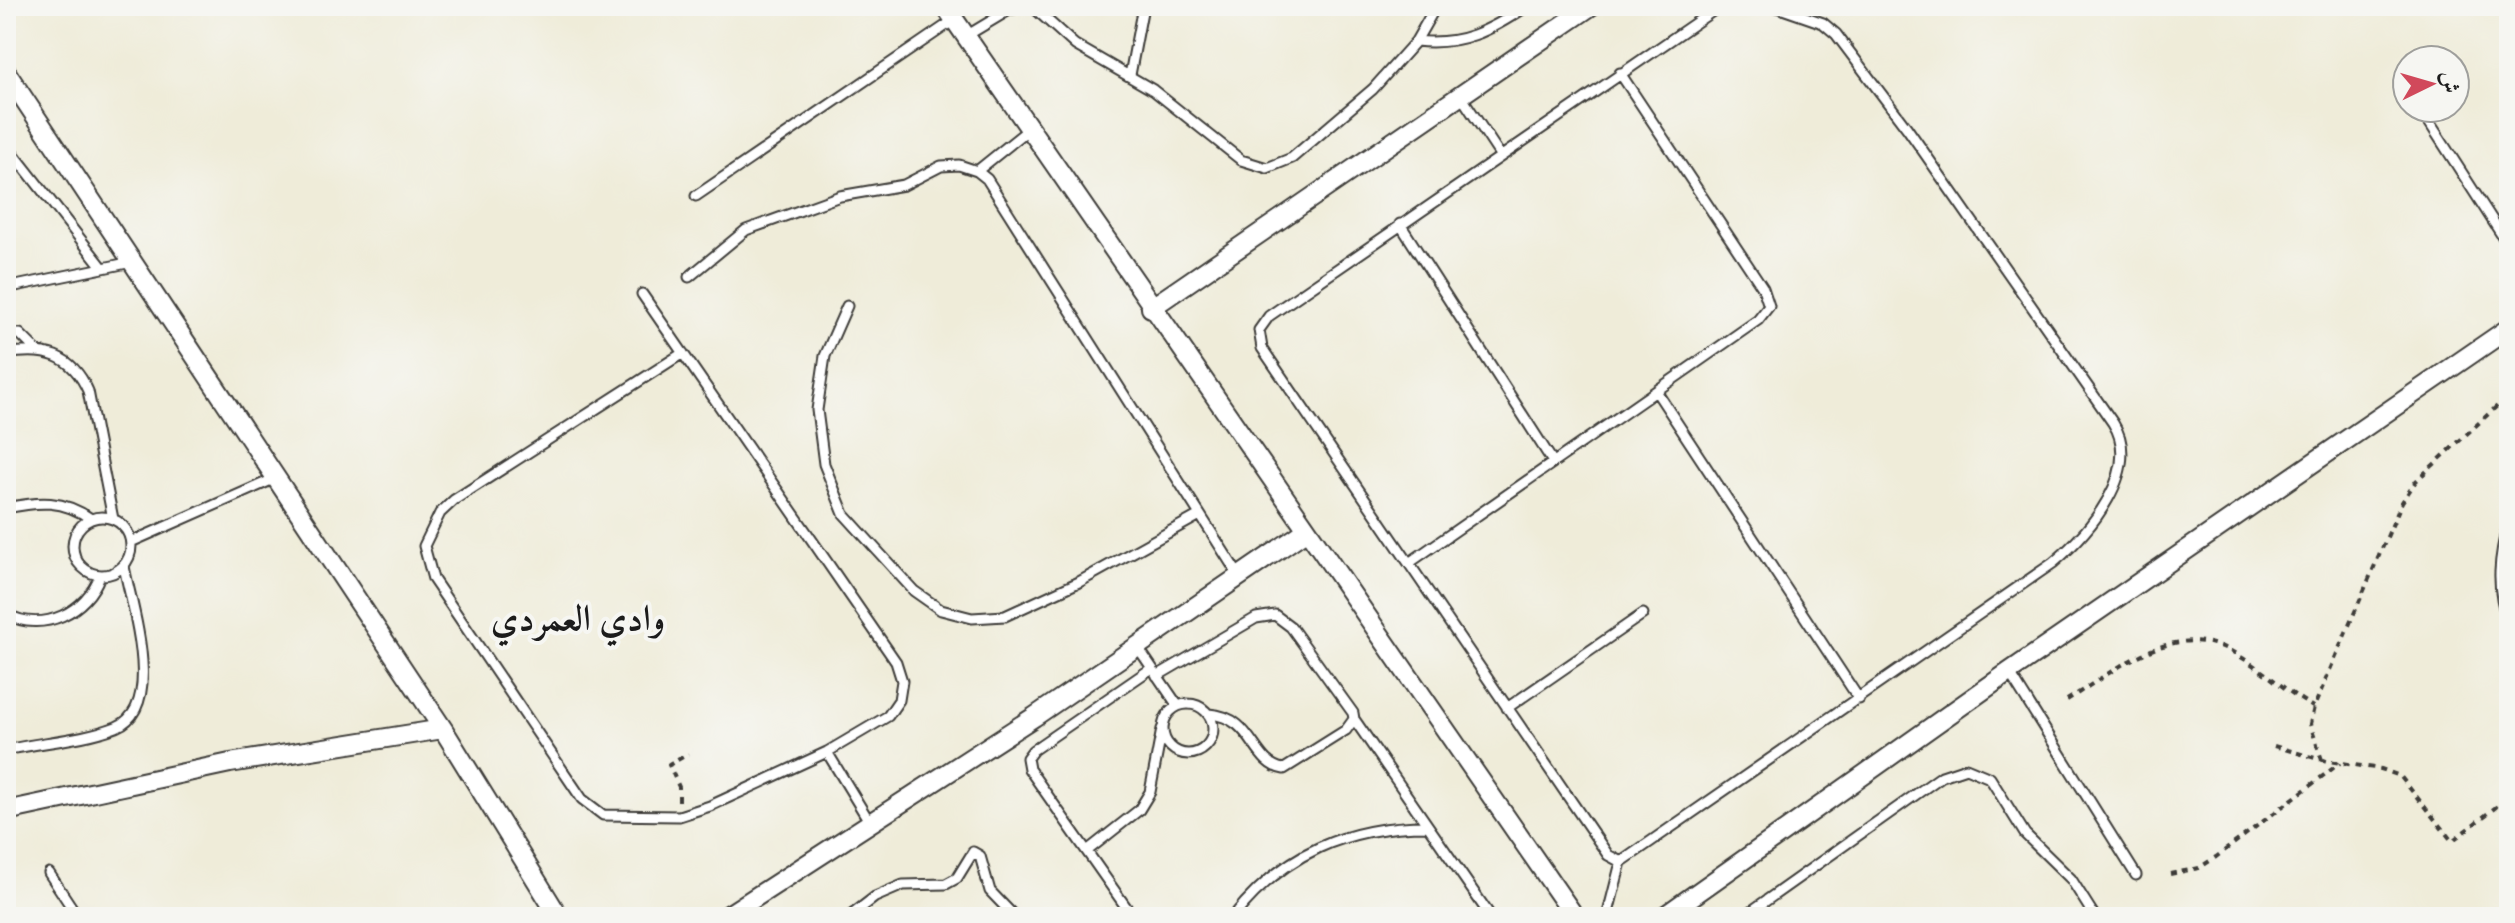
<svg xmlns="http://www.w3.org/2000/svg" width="2515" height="923" font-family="'EB Garamond',Amiri,serif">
	<rect width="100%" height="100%" fill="#f6f6f2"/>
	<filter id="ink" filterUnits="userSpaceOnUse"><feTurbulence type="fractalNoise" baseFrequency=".0125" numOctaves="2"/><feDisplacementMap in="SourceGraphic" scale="16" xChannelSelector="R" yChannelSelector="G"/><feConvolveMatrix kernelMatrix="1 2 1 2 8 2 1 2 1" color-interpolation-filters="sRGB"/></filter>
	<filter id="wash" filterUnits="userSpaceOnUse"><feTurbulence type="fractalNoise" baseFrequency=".006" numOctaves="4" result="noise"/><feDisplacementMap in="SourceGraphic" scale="32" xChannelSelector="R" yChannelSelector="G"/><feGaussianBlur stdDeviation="1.8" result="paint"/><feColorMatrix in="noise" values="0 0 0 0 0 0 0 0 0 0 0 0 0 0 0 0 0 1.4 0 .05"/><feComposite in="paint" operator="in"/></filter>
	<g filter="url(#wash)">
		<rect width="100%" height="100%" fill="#efecd9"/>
	</g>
	<g filter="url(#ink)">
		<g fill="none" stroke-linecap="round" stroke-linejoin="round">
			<g stroke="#3c3b38" stroke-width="13">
				<path id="service" d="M1720,6L1269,316L1259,330L1262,348L1608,855L1621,862L2053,563C2089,533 2143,470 2113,423L1907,128L1836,34L1823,23L1774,6
					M966,36L1011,9L1033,7L1075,45L1153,90L1241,160L1267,168L1292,158L1373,89L1416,41L1436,6
					M1416,41C1461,46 1490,31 1527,6
					M1130,75L1143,6
					M1461,96L1500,155
					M2422,111L2509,246
					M6,144L103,268
					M977,171L1029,129
					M696,196L954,20
					M1400,224L1553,462
					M689,277L746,230L840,196L904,185L941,166L959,165L977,171L987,179L1239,576
					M6,288L132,262
					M642,294L896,662L902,681L899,700L888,716L827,752L710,806L679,816L603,815L582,799L433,579L424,546L440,513L454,500L683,353
					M847,306L825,356L817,410L824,464L844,514L914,591L941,610L972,618L1005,616L1079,582L1198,516
					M6,334H20L36,350
					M6,354C44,347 72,354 88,391L113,519
					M1656,391L1859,699
					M6,508C39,501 63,499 91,519
					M73 546a29 29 0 1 1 58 0a29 29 0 1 1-58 0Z
					M2509,521C2499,556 2495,588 2509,623
					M131,542L276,478
					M1409,563L1758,320L1769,306L1763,288L1620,73
					M6,614C43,634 87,612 100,575
					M1137,646L1178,706
					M2009,672L2136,875
					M1157,676L1256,618L1275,615L1291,627L1353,713L1354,719L1346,730L1284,769C1251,764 1255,717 1209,714
					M1163 729a25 25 0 1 1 50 0a25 25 0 1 1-50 0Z
					M1507,708L1643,614
					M1354,719L1491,917
					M6,750C41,742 82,740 116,727C166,707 131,606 124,566
					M827,752L869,821
					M1087,851L1139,810L1150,792L1162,729
					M49,873L78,917
					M849,917L875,897L903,885L946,884L957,878L973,852L980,856L990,891L1015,917
					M1133,917L1029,769L1027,758L1033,750L1152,668
					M1233,917C1284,853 1347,826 1428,826
					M1607,917L1621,862
					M1743,917L1942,776L1966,768L1990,778L2025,834L2071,879L2095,917"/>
			</g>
			<g stroke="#3c3b38" stroke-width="22">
				<path id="minor" d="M945,6L1575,917
					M6,72L443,729L559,917
					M1151,308L1591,6
					M6,811L230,763L443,729
					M725,917L1034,717L1307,530
					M1663,917L2009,672L2509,328"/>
			</g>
			<path stroke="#3c3b38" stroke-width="4" stroke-dasharray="6 6" stroke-linecap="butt" d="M2067,700C2118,669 2176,617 2236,654C2263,670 2286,691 2313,707
				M2274,746L2322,760L2381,769L2400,776L2452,841L2509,797
				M2322,760L2310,724L2314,707L2402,502L2416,481L2509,395
				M679,801V787L669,765L688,754
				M2170,874L2199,868L2216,857L2340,763"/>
			<use href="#service" stroke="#fff" stroke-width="9"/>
			<use href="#minor" stroke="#fff" stroke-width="18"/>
		</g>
	</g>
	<g text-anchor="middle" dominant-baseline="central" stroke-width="8" stroke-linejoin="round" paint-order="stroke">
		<g font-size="36" font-weight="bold" fill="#1c1c1c" stroke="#f6f6f2">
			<text x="578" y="617">وادي العمردي</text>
		</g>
	</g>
	<rect width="2515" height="923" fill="none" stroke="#f6f6f2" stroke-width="32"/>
	<g transform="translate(2431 84) rotate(85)"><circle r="38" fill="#f6f6f2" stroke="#9f9f9c" stroke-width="2"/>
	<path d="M0-6L14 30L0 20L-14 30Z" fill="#d1495b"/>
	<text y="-12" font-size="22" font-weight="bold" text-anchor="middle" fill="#1c1c1c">ش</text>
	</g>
</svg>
